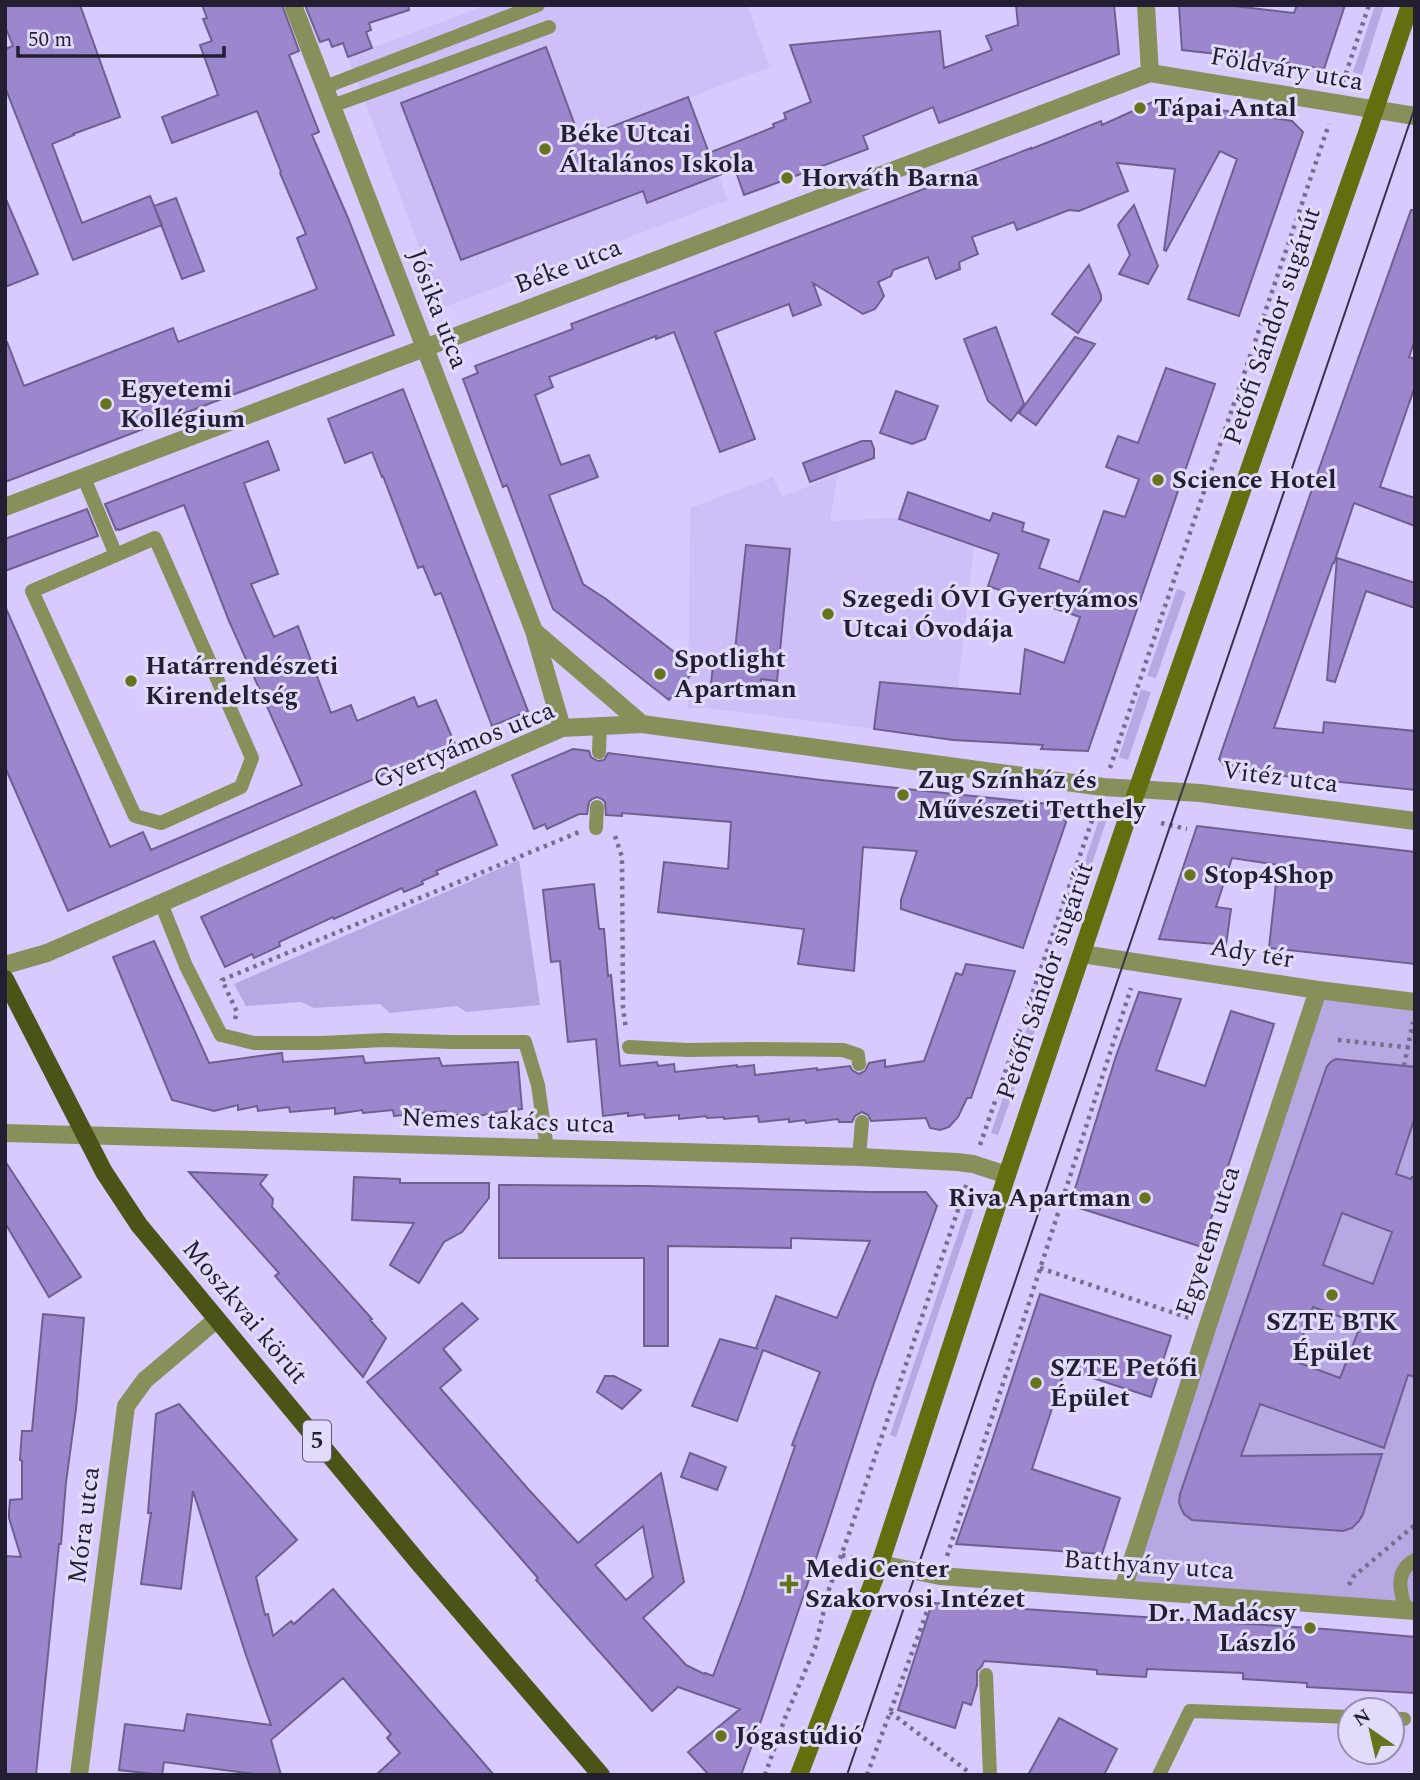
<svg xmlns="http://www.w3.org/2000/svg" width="1420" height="1780" font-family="Spectral,serif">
	<rect width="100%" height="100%" fill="#d8cafe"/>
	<path fill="#cebff9" d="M487,5H747L770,67L688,98L728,200L442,308L348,57Z
		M838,474L830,521L896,518L974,545L958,689L880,682L874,729L707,708H688L690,508L773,477L782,497Z"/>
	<path fill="#b7a7e2" d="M1375,5H1384L1362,75L1353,72Z
		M1177,589L1186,592L1156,678L1147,676Z
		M1141,689L1151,692L1128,760L1119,757Z
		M1100,817L1107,819L1073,920L1066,917Z
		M519,860L540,1005L466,1012L457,1006L390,1013L380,1004L314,1008L301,1002L246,1006L234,984Z
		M1318,990L1415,1001V1611L1123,1589Z
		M1037,999L1045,1002L998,1135L991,1133Z
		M971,1195L978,1197L896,1437L890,1435Z"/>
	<path fill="#9c87cf" stroke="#6d608e" stroke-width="2" fill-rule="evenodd" d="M5,5H80L120,117L73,134L74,135L52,144L82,223L150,196L162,225L73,260L5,87V49L13,46L5,26Z
		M202,5H282L299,51L289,55L319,132L312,135L348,218L394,335L232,395L5,482V342H7L24,386L173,328L178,342L317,289L297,238L306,234L280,173L281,172L257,111L172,143L162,117L218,95L200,45L212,41L203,19L207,18Z
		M305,5H408L409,10L369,23L371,30L366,32L372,48L348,57L343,43L332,47L329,39L320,42Z
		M1016,5H1114L1119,54L939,123L933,107L863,136L868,149L744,195L735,169L647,203L643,191L461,260L401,103L546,47L580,139L688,97L709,153L774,127L773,124L786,119L784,113L811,102L790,45L940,31L944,68L992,50L986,36L1018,25Z
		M1179,5H1226L1294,13L1297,5H1345L1324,69L1253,58L1182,50Z
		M1157,100L1292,121L1303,132L1239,316L1188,299L1237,159L1220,151L1166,251L1164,250L1175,169L1117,163L1128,191L1079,211L1069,210L1017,230L1014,222L972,237L978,254L959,262L960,269L936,279L928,257L893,270L891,276L878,282L884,296L875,309L863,314L813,283L821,305L793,316L789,304L715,332L755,439L720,452L674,332L656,339V336L549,377L553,387L535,395L561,465L589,455L598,477L549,495L583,584L606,599L696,669L669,700L553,609L507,485L503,487L463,379L478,373L475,366L573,329L571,324L1031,148V149L1101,121L1102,125Z
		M5,197L38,274L5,287Z
		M176,198L204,271L182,279L154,206Z
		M1134,205L1158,266L1148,284L1119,274L1130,255L1118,225Z
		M1411,210H1415V340L1409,357L1415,359V386L1380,487L1415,498V526L1354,503L1334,563H1333L1274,728L1323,733L1324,722L1415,731V790L1228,770L1219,759L1320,466Z
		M1089,265L1101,295V300L1078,333L1052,314Z
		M996,327L1024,404L1011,421L988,401L964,339Z
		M1075,337L1095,344L1036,425L1019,413Z
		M1166,368L1215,384L1088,751L1041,749L1043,745L953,740L874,729L880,682L1020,694L1025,649L1064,663L1080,617L988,586L999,554L899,519L908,492L990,521L993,513L1024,523L1022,531L1049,540L1039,568L1079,582L1104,511L1125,517L1139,479L1106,467L1118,436L1138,443Z
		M403,389L528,711L492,726L441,593L435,595L423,566L418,568L383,476L382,477L372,452L345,463L328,419Z
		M896,391L938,406L925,439L912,444L880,433Z
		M268,441L279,470L244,483L278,574L251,584L274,637L298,626L331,713L351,705L357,721L414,697L418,707L436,700L455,744L68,911L5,767V606L110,847L143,832L151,850L302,785L229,621L184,505L119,530L118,529L116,530L105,504Z
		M862,441H871L874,449V458L810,482L803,463Z
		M87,509L98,536L5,571V539Z
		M746,545L790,549L777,681L761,679L759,697L710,692L714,658L734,660Z
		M1337,558L1415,583V608L1366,591L1335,682L1327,680Z
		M573,749L589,751L591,757L598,761L604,760L608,753L821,780L1058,805L1066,822L1023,948L901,909V900L917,851L863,847L854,971L798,964L804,929L658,912L664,862L728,869L731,822L622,813V816L606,815L605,802L602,799L597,797L592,799L589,802L587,814H579L547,829L545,824L534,829L512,775Z
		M475,791L497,845L436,871L438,874L422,881L423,884L404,892L402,888L334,919L333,917L279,942L280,946L254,958L252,954L225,967L201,917Z
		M1197,826L1415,852V964L1269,948L1278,865L1232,858L1216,907L1231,909L1226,945L1159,939Z
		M594,884L599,929H604L608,976L611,975L620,1066L657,1062L658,1066L674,1064L675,1072L737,1065V1067L754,1065L755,1075L817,1068V1070L850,1066L852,1070L859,1074L865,1071L869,1063L885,1060V1067L924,1061L956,973L962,975L966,964L1015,971L971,1098H967L958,1117L949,1127L940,1130L930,1128L926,1118L871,1121L868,1115L862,1112L855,1116L852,1122H839L838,1119L806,1123L805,1120L789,1122V1119L759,1122L758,1116L724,1119V1117L707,1118L706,1116L679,1119V1115L645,1118L644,1114L628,1116V1113L603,1116L596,1039L568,1042L560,961L551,962L543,890Z
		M154,941L209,1063L282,1053L283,1062L363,1056L365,1063L439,1058L442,1066L518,1062L522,1109L470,1117V1114L445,1116V1111L394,1116L393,1110L363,1113L362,1110L335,1114V1108L290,1112L289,1107L258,1111L257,1106L238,1110V1105L214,1111L172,1100L113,957Z
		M1139,992L1181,999L1156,1070L1205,1086L1231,1011L1274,1024L1202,1247L1070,1205L1116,1056Z
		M1336,1059L1415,1067V1117L1396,1174L1411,1179L1412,1177H1415V1377L1408,1375L1384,1448L1260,1404L1241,1456L1382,1454L1363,1514L1359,1521L1352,1528L1343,1531L1192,1520L1184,1514L1181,1508L1179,1502L1180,1494L1327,1066L1332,1061ZM1342,1213L1392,1232L1373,1284L1323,1265ZM1313,1307L1361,1324L1340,1378L1294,1361Z
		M5,1161L81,1277L49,1297L5,1223Z
		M189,1172L267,1175L260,1184L273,1199L272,1207L372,1319L370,1320L386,1338L363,1377L275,1276L279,1273Z
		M354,1177L400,1179V1183H489V1198L462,1232L444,1242L419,1283L390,1265L414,1223L352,1220Z
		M499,1185L648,1186L871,1192H926L937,1206L873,1386L826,1529L762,1718L741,1775H709L688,1752L740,1709L678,1687L652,1711L536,1580L538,1578L367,1382L462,1303L478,1319L443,1349L461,1370L440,1388L529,1490L578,1543L661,1473L684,1582L643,1618L686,1665L704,1674L705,1673L713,1676L742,1599L795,1446L792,1445L820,1372L763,1350L737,1421L692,1406L720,1339L758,1349L756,1348L776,1296L837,1318L870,1241L791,1238V1248L668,1246V1346H644V1258H499ZM643,1526L653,1577L626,1600L595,1565Z
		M1040,1294L1171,1336L1151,1397L1065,1369L1032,1469L1120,1498L1102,1554L956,1544L987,1456Z
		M43,1314L84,1318L76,1409L66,1482L61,1544H59L36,1775H5V1556L21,1557L9,1518V1512L10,1500L22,1499V1461L20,1460L22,1431H32Z
		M605,1376H614L641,1390L622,1409L597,1392Z
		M179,1404L297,1540L256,1577L265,1615L268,1614L273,1636L291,1621L294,1624L333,1589L494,1775H376L400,1753L387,1738L391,1734L343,1678L271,1740L281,1775H261L164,1762L162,1775L119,1770L125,1724L184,1731L187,1714L271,1725L247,1658L193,1491L181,1589L141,1584L151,1513H148L156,1414Z
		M690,1453L726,1467L717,1490L681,1477Z
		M932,1603L979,1605V1606L1325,1629L1415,1637V1693L1307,1687V1683L1243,1679V1673L1147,1669L1146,1677L1097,1674V1670L1064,1667L984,1661L982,1666L977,1671V1685L971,1705L963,1702L955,1728L898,1710Z
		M1059,1718L1117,1749L1104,1775H1028Z"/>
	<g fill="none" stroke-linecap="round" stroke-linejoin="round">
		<path stroke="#766d8f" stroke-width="4.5" stroke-dasharray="3.5 5" stroke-linecap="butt" d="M1343,82L1369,5
			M1110,768L1329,124
			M1161,823L1187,829
			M615,836L622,857L623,1008L626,1029
			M235,1019L237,1012L222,980L579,832
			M1338,1040L1415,1048
			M1404,1066L1413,1022
			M980,1145L1097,806
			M1040,1268L1189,1318
			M842,1555L858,1559
			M947,1556L1131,988
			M1349,1585L1353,1577L1415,1525
			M890,1712L970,1773
			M765,1775L785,1718L815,1648L829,1589L850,1531L967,1183
			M867,1775L932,1598"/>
		<path stroke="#87905b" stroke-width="14" d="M325,87L538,5
			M332,106L549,27
			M84,478L116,555L32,591L135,816L161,823L241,787L252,758L155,538L116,555
			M599,752L600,726
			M596,828L597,807
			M161,903L186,966L221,1035L254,1043H321L385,1040L452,1042H525L538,1085L547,1149
			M629,1047L687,1050L751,1049L843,1050L858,1055L859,1064
			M859,1157L862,1122
			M1406,1610C1400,1592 1394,1571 1415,1560
			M986,1675L990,1775
			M1392,1719H1404
			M1159,1775L1190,1711L1350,1717"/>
		<path stroke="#87905b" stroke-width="18" d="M293,5L534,631L562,728
			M1146,5L1150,73
			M1150,73L1415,116
			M5,507L1150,73
			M534,631L642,724
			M1082,954L1318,990L1415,1002
			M5,965L47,953L562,728L642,724L1103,787L1200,793L1415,821
			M5,1133L859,1157L957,1162L973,1164L1007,1175
			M880,1564L940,1576L1415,1611
			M1123,1589L1208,1325L1318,990
			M79,1775L126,1406L145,1380L216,1320"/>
		<path stroke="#636f0e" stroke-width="18" d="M799,1775L880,1564L1007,1175L1128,816L1367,133L1410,5"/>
		<path stroke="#4b5416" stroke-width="18" d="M5,979L104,1172L139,1225L418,1562L601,1775"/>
		<path stroke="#39334a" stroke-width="2" d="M847,1775L1415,107"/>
	</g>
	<g fill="#67731d" stroke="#e3dbfb" stroke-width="2.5">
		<circle cx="1140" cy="108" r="7"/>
		<circle cx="545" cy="149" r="7"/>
		<circle cx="787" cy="178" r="7"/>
		<circle cx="106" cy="404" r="7"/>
		<circle cx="1158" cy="480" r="7"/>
		<circle cx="828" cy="614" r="7"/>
		<circle cx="660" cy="674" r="7"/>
		<circle cx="131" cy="681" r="7"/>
		<circle cx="903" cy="795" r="7"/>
		<circle cx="1190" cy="875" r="7"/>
		<circle cx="1145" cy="1198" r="7"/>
		<circle cx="1332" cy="1295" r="7"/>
		<circle cx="1036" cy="1383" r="7"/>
		<path d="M785.5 1573.5h7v7h7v7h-7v7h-7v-7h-7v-7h7z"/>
		<circle cx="1310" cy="1628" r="7"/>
		<circle cx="721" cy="1736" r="7"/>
	</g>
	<g text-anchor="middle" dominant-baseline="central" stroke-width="6" stroke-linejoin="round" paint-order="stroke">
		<rect fill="#e3dbfb" stroke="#5d576e" stroke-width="2" x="303" y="1420.5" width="28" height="41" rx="5"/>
		<g font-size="24" font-weight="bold" fill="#231e31">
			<text x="317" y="1441">5</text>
		</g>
		<g font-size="26" fill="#231e31" stroke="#e3dbfb">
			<text transform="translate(1287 69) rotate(10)">Földváry utca</text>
			<text transform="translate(568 266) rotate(-21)">Béke utca</text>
			<text transform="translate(438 309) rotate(69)">Jósika utca</text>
			<text transform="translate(1272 326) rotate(-71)">Petőfi Sándor sugárút</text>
			<text transform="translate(464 745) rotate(-22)">Gyertyámos utca</text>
			<text transform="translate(1280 777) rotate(7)">Vitéz utca</text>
			<text transform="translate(1252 953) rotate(9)">Ady tér</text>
			<text transform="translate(1045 981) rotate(-71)">Petőfi Sándor sugárút</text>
			<text transform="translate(508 1121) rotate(2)">Nemes takács utca</text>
			<text transform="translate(1208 1241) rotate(-72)">Egyetem utca</text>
			<text transform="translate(245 1312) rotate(50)">Moszkvai körút</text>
			<text transform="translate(84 1525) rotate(-83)">Móra utca</text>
			<text transform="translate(1149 1565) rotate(4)">Batthyány utca</text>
		</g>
		<g font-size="26" font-weight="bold" fill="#231e31" stroke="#e3dbfb" text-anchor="start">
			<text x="1154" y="108">Tápai Antal</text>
			<text x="559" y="134">Béke Utcai<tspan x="559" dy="30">Általános Iskola</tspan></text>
			<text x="801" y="178">Horváth Barna</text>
			<text x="120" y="389">Egyetemi<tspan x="120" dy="30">Kollégium</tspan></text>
			<text x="1172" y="480">Science Hotel</text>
			<text x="842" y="599">Szegedi ÓVI Gyertyámos<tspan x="842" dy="30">Utcai Óvodája</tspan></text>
			<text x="674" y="659">Spotlight<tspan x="674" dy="30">Apartman</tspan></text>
			<text x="145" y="666">Határrendészeti<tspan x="145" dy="30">Kirendeltség</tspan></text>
			<text x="917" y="780">Zug Színház és<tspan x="917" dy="30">Művészeti Tetthely</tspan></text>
			<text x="1204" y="875">Stop4Shop</text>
			<text x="1131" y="1198" text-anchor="end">Riva Apartman</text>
			<text x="1332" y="1322" text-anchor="middle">SZTE BTK<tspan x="1332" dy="30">Épület</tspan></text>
			<text x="1050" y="1368">SZTE Petőfi<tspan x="1050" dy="30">Épület</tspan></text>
			<text x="805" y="1569">MediCenter<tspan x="805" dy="30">Szakorvosi Intézet</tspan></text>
			<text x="1296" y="1613" text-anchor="end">Dr. Madácsy<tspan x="1296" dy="30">László</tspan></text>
			<text x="735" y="1736">Jógastúdió</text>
		</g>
	</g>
	<rect width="1420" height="1780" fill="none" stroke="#231e31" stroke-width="14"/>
	<g transform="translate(1371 1731) rotate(326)"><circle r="33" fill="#e3dbfb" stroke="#968faa" stroke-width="2"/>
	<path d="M0-5L12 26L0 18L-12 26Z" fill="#67731d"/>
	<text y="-10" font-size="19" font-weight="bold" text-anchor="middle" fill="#231e31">N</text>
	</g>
	<path d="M18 46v10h206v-10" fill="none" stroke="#231e31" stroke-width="3.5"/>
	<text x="28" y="46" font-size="21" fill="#231e31" stroke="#e3dbfb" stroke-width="5" paint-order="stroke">50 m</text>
</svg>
